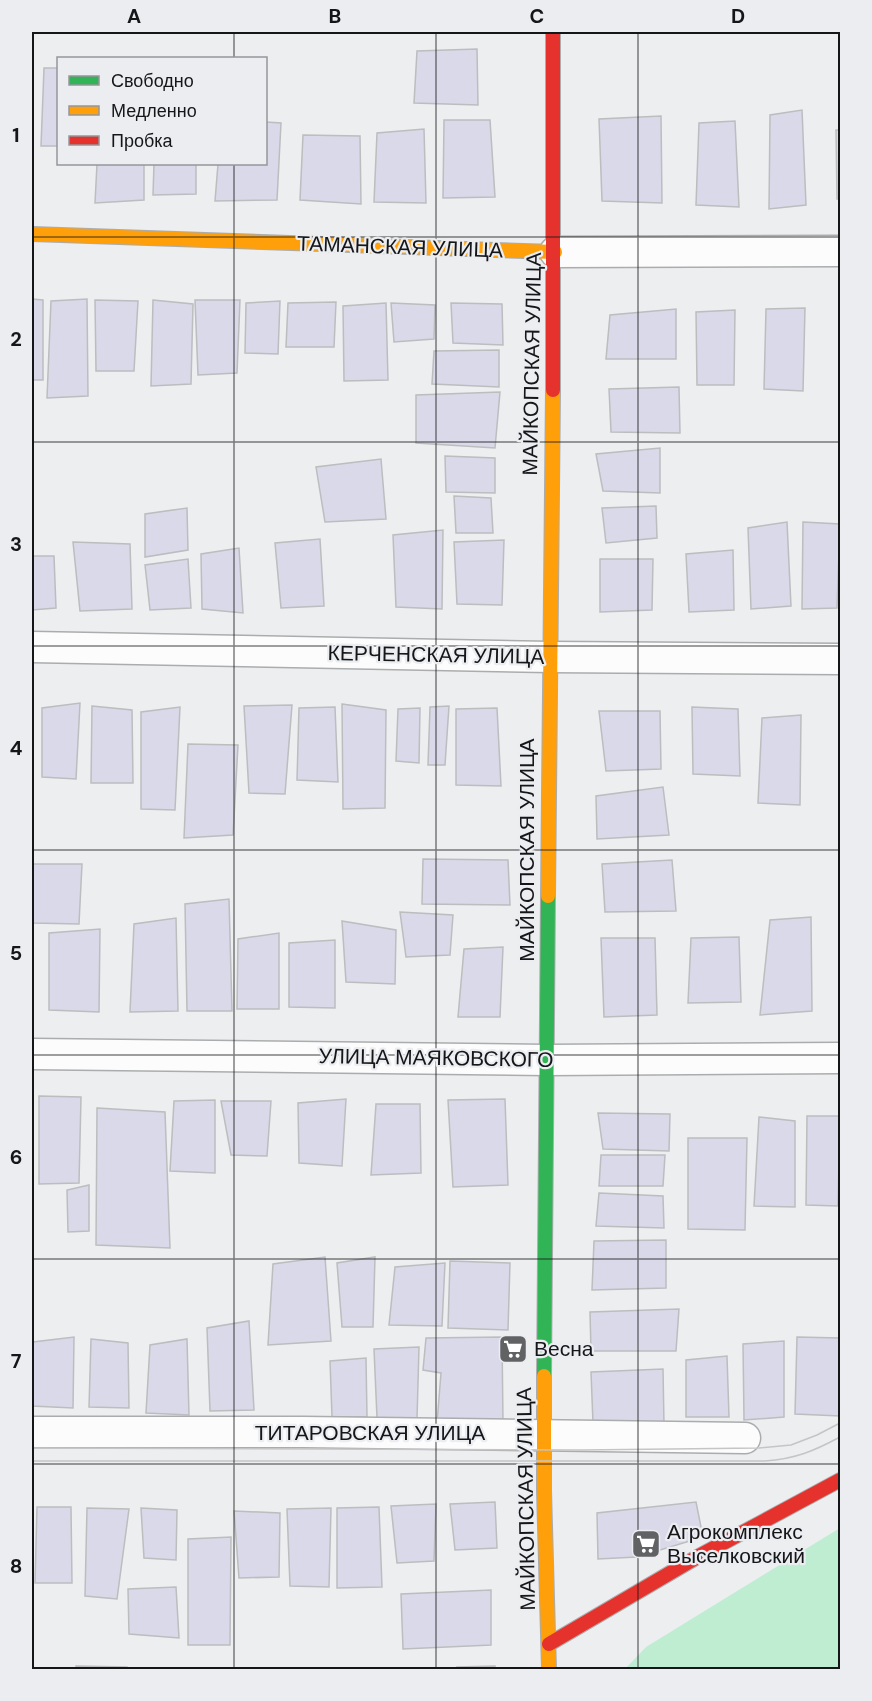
<svg xmlns="http://www.w3.org/2000/svg" width="872" height="1701" font-family="'DM Sans',sans-serif">
	<rect width="100%" height="100%" fill="#eceef0"/>
	<path fill="#bfedd1" d="M840,1528V1669H625L646,1647Z"/>
	<path fill="#d9d9e9" stroke="#bcbdbe" stroke-width="1.5" d="M477,49L478,105L414,103L417,51Z
		M44,68H58V146H41Z
		M802,110L806,205L769,209L770,115Z
		M661,116L662,203L602,201L599,119Z
		M444,120H490L495,197L443,198Z
		M735,121L739,207L696,205L699,123Z
		M266,122L281,123L277,200L215,201L218,164H266Z
		M424,129L426,203L374,202L377,133Z
		M836,130H840V199H837Z
		M303,135L360,136L361,204L300,200Z
		M97,164H144V200L95,203Z
		M154,164H196V194L153,195Z
		M32,299L43,300V380H32Z
		M87,299L88,396L47,398L51,301Z
		M95,300L138,301L134,371H96Z
		M153,300L193,304L191,384L151,386Z
		M195,300H240L237,373L198,375Z
		M280,301L278,354L245,353L246,303Z
		M336,302L334,347H286L288,303Z
		M386,303L388,380L344,381L343,306Z
		M391,303L435,305L434,339L394,342Z
		M451,303L502,304L503,345L453,343Z
		M805,308L803,391L764,389L766,309Z
		M676,309V359H606L610,315Z
		M735,310L734,385H697L696,312Z
		M499,350V387L432,384L434,351Z
		M679,387L680,433L611,432L609,389Z
		M500,392L495,448L416,443V395Z
		M660,448V493L603,491L596,454Z
		M445,456L495,458V493L446,492Z
		M381,459L386,519L325,522L316,467Z
		M454,496L491,498L493,533H456Z
		M656,506L657,538L606,543L602,508Z
		M187,508L188,550L145,557V514Z
		M787,522L791,606L751,609L748,528Z
		M803,522L840,524L837,608L802,609Z
		M443,530L442,609L396,607L393,535Z
		M320,539L324,606L281,608L275,543Z
		M504,540L502,605L457,604L454,542Z
		M73,542L130,544L132,609L80,611Z
		M239,548L243,613L202,609L201,554Z
		M733,550L734,610L689,612L686,554Z
		M32,556H54L56,608L32,610Z
		M188,559L191,608L150,610L145,565Z
		M600,559H653L652,610L600,612Z
		M80,703L76,779L42,777V708Z
		M342,704L386,710L385,808L343,809Z
		M292,705L285,794L249,793L244,706Z
		M92,706L132,710L133,783H91Z
		M449,706L445,765H428L430,707Z
		M180,707L175,810L141,809V712Z
		M335,707L338,782L297,780L299,708Z
		M692,707L738,709L740,776L693,774Z
		M420,708L419,763L396,761L398,709Z
		M497,708L501,786L456,785V709Z
		M599,711H660L661,769L606,771Z
		M801,715L800,805L758,803L762,718Z
		M188,744L238,745L233,835L184,838Z
		M663,787L669,835L597,839L596,796Z
		M423,859L508,860L510,905L422,904Z
		M672,860L676,911L605,912L602,864Z
		M32,864H82L79,924L32,923Z
		M229,899L232,1011H187L185,904Z
		M400,912L453,915L450,955L406,957Z
		M811,917L812,1011L760,1015L770,920Z
		M176,918L178,1011L130,1012L134,924Z
		M342,921L396,930L395,984L346,982Z
		M100,929L99,1012L49,1010V933Z
		M279,933V1009H237L238,939Z
		M739,937L741,1002L688,1003L691,938Z
		M601,938H655L657,1015L604,1017Z
		M335,940V1008L289,1007V943Z
		M503,947L500,1017H458L464,949Z
		M39,1096L81,1097L79,1183L39,1184Z
		M346,1099L342,1166L299,1163L298,1103Z
		M505,1099L508,1185L453,1187L448,1100Z
		M215,1100V1173L170,1171L174,1101Z
		M221,1101H271L267,1156L231,1155Z
		M376,1104H420L421,1173L371,1175Z
		M97,1108L165,1112L170,1248L96,1245Z
		M598,1113L670,1114L669,1151L603,1149Z
		M807,1116H840L838,1206L806,1205Z
		M759,1117L795,1121V1207L754,1206Z
		M688,1138H747L745,1230L688,1229Z
		M601,1155H665L663,1186H599Z
		M89,1185V1231L68,1232L67,1190Z
		M599,1193L663,1196L664,1228L596,1226Z
		M666,1240V1288L592,1290L594,1241Z
		M325,1257L331,1341L268,1345L273,1264Z
		M375,1257L373,1327H342L337,1263Z
		M450,1261L510,1263L508,1330L448,1328Z
		M445,1263L442,1326L389,1325L395,1267Z
		M679,1309L676,1351H591L590,1312Z
		M249,1321L254,1410L210,1411L207,1328Z
		M74,1337L73,1408L32,1406L33,1342Z
		M502,1337L503,1422L437,1423L441,1373L423,1370L426,1338Z
		M797,1337L840,1338V1416L795,1414Z
		M91,1339L128,1343L129,1408L89,1407Z
		M187,1339L189,1415L146,1413L150,1345Z
		M784,1341V1417L744,1420L743,1344Z
		M419,1347L417,1419L377,1418L374,1349Z
		M727,1356L729,1417H686V1360Z
		M366,1358L367,1417H332L330,1361Z
		M663,1369L664,1425L593,1423L591,1372Z
		M495,1502L497,1548L455,1550L450,1504Z
		M696,1502L703,1537L637,1557L598,1559L597,1513Z
		M436,1504L434,1561L397,1563L391,1506Z
		M37,1507H71L72,1583H35Z
		M379,1507L382,1587L337,1588V1508Z
		M87,1508L129,1509L117,1599L85,1596Z
		M141,1508L177,1510L176,1560L144,1558Z
		M331,1508L329,1587L290,1586L287,1509Z
		M234,1511L280,1513L279,1577L239,1578Z
		M231,1537L230,1645H188V1539Z
		M176,1587L179,1638L129,1634L128,1589Z
		M491,1590V1645L403,1649L401,1594Z
		M76,1666L127,1667V1670H76Z
		M495,1666V1670H458L457,1667Z"/>
	<g fill="none" stroke-linecap="round" stroke-linejoin="round">
		<g stroke="#abacad" stroke-width="33">
			<path id="street" d="M555,252L840,251
				M32,647L550,657L840,659
				M32,1054L547,1060L840,1058
				M32,1432H303L745,1438"/>
		</g>
		<g stroke="#abacad" stroke-width="16">
			<path id="fast" d="M544,1376L548,896"/>
		</g>
		<g stroke="#abacad" stroke-width="16">
			<path id="slow" d="M32,234L555,252
				M548,896L553,390
				M544,1376V1490L549,1670"/>
		</g>
		<g stroke="#abacad" stroke-width="16">
			<path id="jam" d="M553,32V390
				M549,1644L699,1556L840,1480"/>
		</g>
		<use href="#street" stroke="#fcfcfd" stroke-width="30"/>
		<use href="#fast" stroke="#30b455" stroke-width="14"/>
		<use href="#slow" stroke="#ff9f0a" stroke-width="14"/>
		<use href="#jam" stroke="#e5322d" stroke-width="14"/>
		<path stroke="#c5c5c6" stroke-width="1.5" d="M32,1448L581,1450L759,1448L791,1445L817,1435L840,1423
			M32,1461H765C795,1459 814,1451 840,1437"/>
	</g>
	<path fill="none" stroke="#151618" stroke-width="1.5" stroke-opacity="0.55" d="M234,32V58M436,32V1670M638,32V1670M234,164V1670M32,237H840M32,442H840M32,646H840M32,850H840M32,1055H840M32,1259H840M32,1464H840"/>
	<defs>
		<g id="supermarket-square" transform="scale(1.5)"><rect x="-9" y="-9" width="18" height="18" rx="4" fill="#606264" stroke="#ebedf1"/><path d="M-6-5.5h2.5l.6 2H6L4.5 2H-2.5L-4.4-4H-6ZM-1.5 3.2a1.3 1.3 0 1 0 .1 0ZM3 3.2a1.3 1.3 0 1 0 .1 0Z" fill="#fff"/></g>
	</defs>
	<g fill-rule="evenodd">
		<use href="#supermarket-square" x="513" y="1349"/>
		<use href="#supermarket-square" x="646" y="1544"/>
	</g>
	<g text-anchor="middle" dominant-baseline="central" stroke-width="4.5" stroke-linejoin="round" paint-order="stroke">
		<g font-size="21" fill="#151618" stroke="#ebedf1">
			<text transform="translate(400 247) rotate(2)">ТАМАНСКАЯ УЛИЦА</text>
			<text transform="translate(532 364) rotate(-89)">МАЙКОПСКАЯ УЛИЦА</text>
			<text transform="translate(436 655) rotate(1)">КЕРЧЕНСКАЯ УЛИЦА</text>
			<text transform="translate(527 850) rotate(-90)">МАЙКОПСКАЯ УЛИЦА</text>
			<text transform="translate(436 1058) rotate(1)">УЛИЦА МАЯКОВСКОГО</text>
			<text x="370" y="1433">ТИТАРОВСКАЯ УЛИЦА</text>
			<text transform="translate(526 1499) rotate(-91)">МАЙКОПСКАЯ УЛИЦА</text>
		</g>
		<g font-size="21" fill="#151618" stroke="#ebedf1" text-anchor="start">
			<text x="534" y="1349">Весна</text>
			<text x="667" y="1532">Агрокомплекс<tspan x="667" dy="24">Выселковский</tspan></text>
		</g>
	</g>
	<rect width="872" height="1701" fill="none" stroke="#ebedf1" stroke-width="66"/>
	<rect x="57" y="57" width="210" height="108" fill="#ebedf1" stroke="#95979a" stroke-width="1.5"/>
	<rect x="69" y="76" width="30" height="9" fill="#30b455" stroke="#95979a" stroke-width="1.5"/>
	<text x="111" y="87" font-size="18" fill="#151618">Свободно</text>
	<rect x="69" y="106" width="30" height="9" fill="#ff9f0a" stroke="#95979a" stroke-width="1.5"/>
	<text x="111" y="117" font-size="18" fill="#151618">Медленно</text>
	<rect x="69" y="136" width="30" height="9" fill="#e5322d" stroke="#95979a" stroke-width="1.5"/>
	<text x="111" y="147" font-size="18" fill="#151618">Пробка</text>
	<rect x="33" y="33" width="806" height="1635" fill="none" stroke="#151618" stroke-width="2"/>
	<g font-size="20" text-anchor="middle" font-weight="bold" fill="#151618">
		<text x="134" y="23">A</text>
		<text x="335" y="23">B</text>
		<text x="537" y="23">C</text>
		<text x="738" y="23">D</text>
		<text x="16" y="142">1</text>
		<text x="16" y="346">2</text>
		<text x="16" y="551">3</text>
		<text x="16" y="755">4</text>
		<text x="16" y="960">5</text>
		<text x="16" y="1164">6</text>
		<text x="16" y="1368">7</text>
		<text x="16" y="1573">8</text>
	</g>
</svg>
